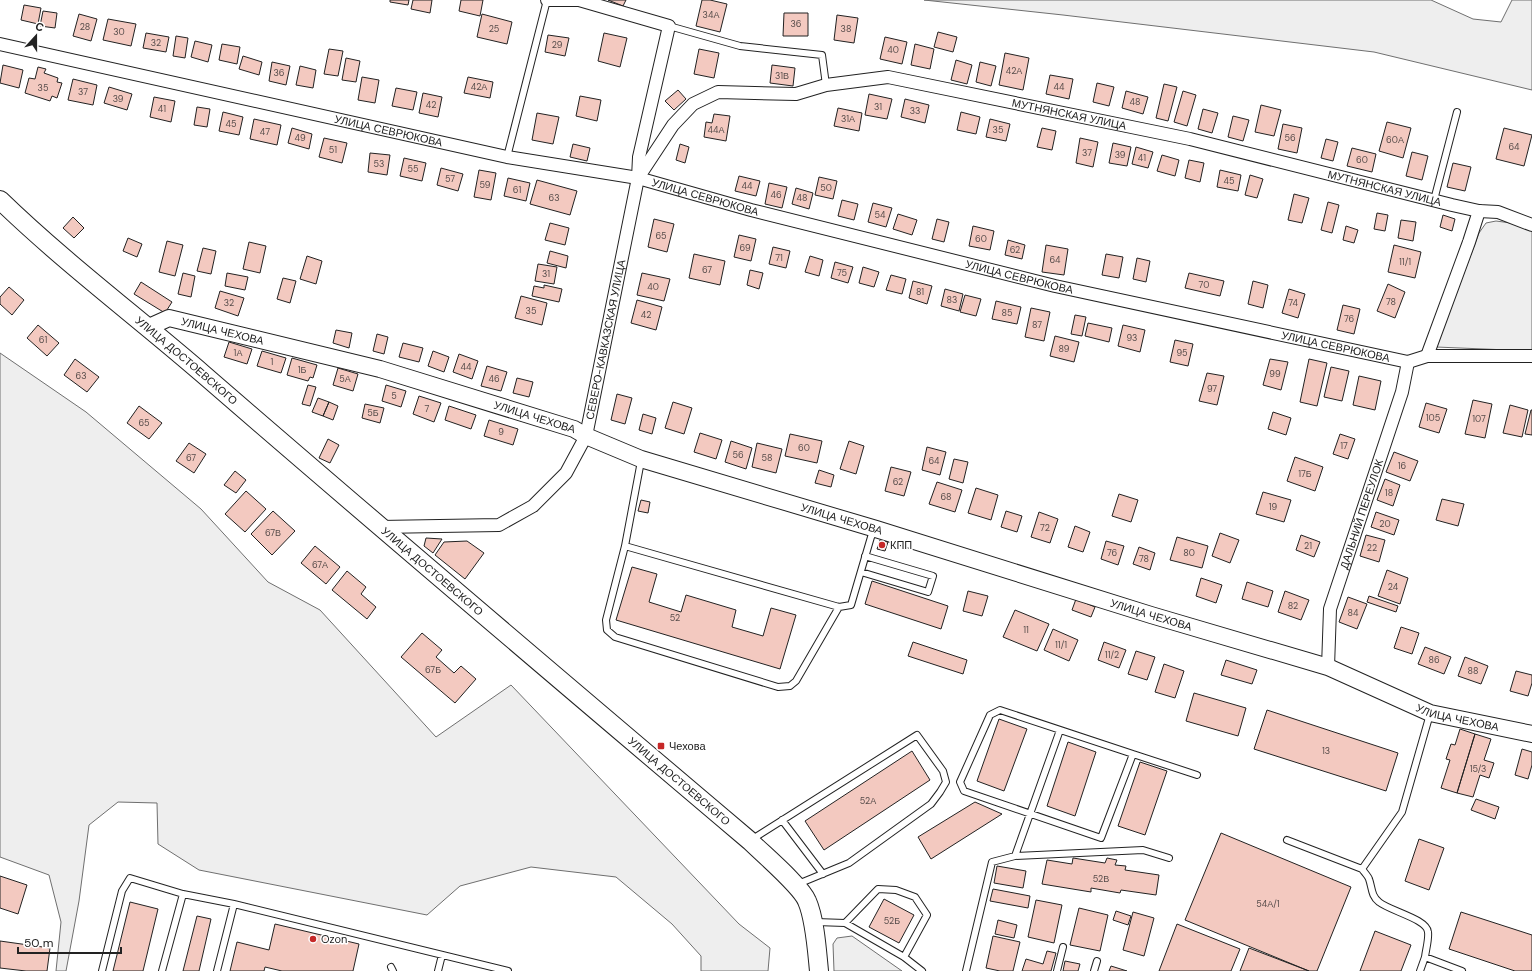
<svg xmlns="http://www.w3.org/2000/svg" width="1532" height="971" font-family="'DM Sans',sans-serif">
	<rect width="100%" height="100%" fill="#fff"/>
	<path fill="#eee" stroke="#6f6f6f" d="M924,0H1431L1473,19L1501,22L1512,0H1532V90L1374,52L1063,15Z
		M1496,221L1511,223L1532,231V351L1436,347L1479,233L1486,223Z
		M0,353L86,412L201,509L268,582L320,610L436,737L511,685L739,924L770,948L768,971H701V956L672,924L616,877L531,867L460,886L427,915L199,870L158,844L157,803L118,802L89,825L79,901L66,971H56L61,922L49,875L0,857Z
		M852,936L902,971H834L833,944L837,938Z"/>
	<path fill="#f3c9c0" stroke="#222" d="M390,0H409L408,5L390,2Z
		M413,0H432L430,13L411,9Z
		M461,0H483L480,16L459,11Z
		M608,0H626L623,6Z
		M702,0H710L727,4L720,32L696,26Z
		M24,5L41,8L38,24L21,20Z
		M43,11L57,13L55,28L40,26Z
		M784,13H808V36H783Z
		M79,14L97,19L91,41L73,36Z
		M482,14L512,22L507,44L477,37Z
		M837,15L858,18L854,43L834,40Z
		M108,19L136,24L131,46L103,40Z
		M938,32L957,37L953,52L934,47Z
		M146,33L169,37L166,52L143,48Z
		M604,33L627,38L620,67L598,61Z
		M548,35L569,38L565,56L545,52Z
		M176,36L188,38L185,58L173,56Z
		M885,37L907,42L902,64L880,59Z
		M195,41L212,45L208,62L191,57Z
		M222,44L240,47L237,64L219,60Z
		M915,44L934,49L930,69L911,65Z
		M329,49L343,51L338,76L324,74Z
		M699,49L719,53L714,78L694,74Z
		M1005,53L1029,58L1023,90L999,85Z
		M243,56L262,62L259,75L239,69Z
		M346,58L360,61L356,82L342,80Z
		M956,60L972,65L967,84L951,80Z
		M272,62L290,66L286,85L269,81Z
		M980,62L996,66L991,86L976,82Z
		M3,65L23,70L19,88L0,83Z
		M772,65L795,68L793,86L770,83Z
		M300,66L316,70L313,88L296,85Z
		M38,67L46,69L44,73L58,78L57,82L62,83L57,98L52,96L50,101L25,93L29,78L35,79Z
		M1050,75L1073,79L1069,99L1046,94Z
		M362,77L379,80L375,103L358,100Z
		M468,77L493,82L490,98L464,93Z
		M73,79L97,85L93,105L68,100Z
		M1097,83L1114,87L1109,106L1093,102Z
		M1164,84L1177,87L1168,121L1156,118Z
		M109,87L132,94L127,110L104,103Z
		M396,88L417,92L413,110L392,106Z
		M678,90L686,99L674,110L665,101Z
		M1126,91L1148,97L1143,114L1122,108Z
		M1183,91L1196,95L1187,126L1174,122Z
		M423,93L442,97L438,117L419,113Z
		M869,94L892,99L887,119L865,115Z
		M580,96L601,100L597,121L576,116Z
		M154,97L175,101L171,122L150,117Z
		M905,99L929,105L925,123L901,117Z
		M1261,105L1281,110L1274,136L1255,132Z
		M197,107L210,109L207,127L194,125Z
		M838,108L862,113L859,131L834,126Z
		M1203,109L1218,113L1212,133L1198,129Z
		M223,112L243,117L239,135L219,131Z
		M961,112L980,117L976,134L957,130Z
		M537,113L559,117L553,144L532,140Z
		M714,114L730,116L726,141L704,137L706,122L712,123Z
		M1233,116L1249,120L1243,141L1228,137Z
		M254,119L281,125L277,145L250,139Z
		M990,119L1010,124L1006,141L986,137Z
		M1387,122L1411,128L1403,158L1379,151Z
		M1283,124L1302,128L1297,153L1278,149Z
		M292,128L312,134L309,149L288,143Z
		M1042,128L1056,131L1052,150L1037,147Z
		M1504,128L1532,135L1524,166L1496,159Z
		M324,138L347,143L342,163L319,157Z
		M1080,138L1098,142L1093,167L1076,163Z
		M1326,139L1338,142L1333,161L1321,158Z
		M1113,143L1131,147L1127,166L1109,163Z
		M573,144L590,148L587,161L570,157Z
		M680,144L689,147L685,163L676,160Z
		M1136,147L1153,152L1148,168L1132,164Z
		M1352,148L1376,154L1372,172L1347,166Z
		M1412,152L1428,156L1422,180L1406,176Z
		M370,153L390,155L387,175L368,172Z
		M1162,155L1179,160L1175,176L1157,171Z
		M404,158L426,163L422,181L400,176Z
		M1189,160L1204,163L1200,182L1185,178Z
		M1453,163L1471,167L1465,191L1447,187Z
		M441,168L463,174L458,191L437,185Z
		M479,170L496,173L491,200L474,197Z
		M1220,170L1241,175L1238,191L1217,187Z
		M1250,175L1263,179L1257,198L1245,195Z
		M739,176L760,181L756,196L735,191Z
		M819,177L837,181L833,199L815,195Z
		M508,178L530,183L526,201L504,196Z
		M537,180L577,191L570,215L530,204Z
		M769,183L787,187L782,208L765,204Z
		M796,188L813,193L809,209L792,204Z
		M1294,194L1309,198L1302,223L1288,220Z
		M842,200L858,204L854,220L838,216Z
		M1328,202L1339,205L1332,233L1321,230Z
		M873,203L892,208L886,227L868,222Z
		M1377,213L1388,215L1385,231L1374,229Z
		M898,214L917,220L912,235L893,229Z
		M1443,215L1455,219L1452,231L1440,227Z
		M73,217L84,228L74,238L63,228Z
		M654,219L674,224L667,252L648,247Z
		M937,219L949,222L944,242L932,239Z
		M1401,220L1416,222L1413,241L1398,238Z
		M550,223L569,228L565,245L545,240Z
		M973,226L994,231L990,250L969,246Z
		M1346,226L1358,230L1354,243L1343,240Z
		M739,235L756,239L751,261L734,257Z
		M128,238L142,244L137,257L123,251Z
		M1008,240L1025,245L1022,259L1005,255Z
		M167,241L183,245L175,276L159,272Z
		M249,242L266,246L260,273L243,269Z
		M1046,245L1068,249L1064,275L1042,272Z
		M1394,245L1421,252L1415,278L1388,272Z
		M773,247L790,251L786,268L769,264Z
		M203,248L216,251L211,274L197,271Z
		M550,251L568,256L566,268L547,263Z
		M694,254L725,261L720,285L689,278Z
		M1106,254L1123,257L1119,278L1102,275Z
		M307,256L322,261L316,284L300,279Z
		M810,256L823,260L819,276L805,272Z
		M1137,258L1150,261L1146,282L1133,279Z
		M835,262L853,267L848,283L831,278Z
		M538,264L557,267L554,284L535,281Z
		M863,267L879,272L874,287L859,283Z
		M750,270L763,273L759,289L747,285Z
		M183,273L195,276L191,297L178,294Z
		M227,273L248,277L245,290L225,286Z
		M642,273L670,279L664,301L637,295Z
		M1189,273L1224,281L1220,296L1185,288Z
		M891,275L906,279L902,294L886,290Z
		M283,278L296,281L290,303L277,299Z
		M913,281L932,286L927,304L909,298Z
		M1253,281L1268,285L1263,308L1248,304Z
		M141,282L172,302L165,313L134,294Z
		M1388,284L1405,292L1395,318L1377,311Z
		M544,285L562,289L559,302L532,296L534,286L544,288Z
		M9,287L24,300L12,315L0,304V297Z
		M945,289L963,294L959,311L941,306Z
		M1289,289L1305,294L1298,318L1282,313Z
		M220,291L244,298L238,316L215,308Z
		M965,295L981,299L976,316L960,312Z
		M521,296L547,303L542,325L515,318Z
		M637,300L662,307L656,330L631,323Z
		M996,301L1021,307L1017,324L992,319Z
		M1343,305L1360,309L1354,334L1337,330Z
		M1031,308L1050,312L1044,341L1025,337Z
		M1075,315L1086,317L1082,336L1071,334Z
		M1088,323L1112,328L1109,342L1085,336Z
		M38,325L59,343L47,356L27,338Z
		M1123,325L1145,330L1140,352L1118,346Z
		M336,330L352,333L349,348L333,343Z
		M377,334L388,337L384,354L373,351Z
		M1055,336L1079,342L1074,362L1050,356Z
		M1175,340L1193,344L1188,366L1170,362Z
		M229,342L252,349L247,364L224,357Z
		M403,343L423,348L419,362L399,357Z
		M262,351L286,358L281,373L257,366Z
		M433,351L449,357L444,372L428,366Z
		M459,354L478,361L472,379L453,372Z
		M292,358L317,365L313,378L310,377L308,381L287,375Z
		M75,359L99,377L87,392L64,375Z
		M1270,359L1288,362L1281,390L1263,385Z
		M1309,359L1327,363L1317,406L1300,402Z
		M487,366L507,372L501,391L481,386Z
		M1331,367L1349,371L1342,401L1324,397Z
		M338,368L358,374L353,391L333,385Z
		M1207,373L1224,376L1217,405L1199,401Z
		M1359,376L1381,381L1375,410L1353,405Z
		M517,378L533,382L529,397L513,393Z
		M308,385L316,387L310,406L302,404Z
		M386,385L406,391L401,407L382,401Z
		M617,394L632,398L625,424L611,420Z
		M419,396L441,403L434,422L413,414Z
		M318,398L329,402L323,416L312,412Z
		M1473,400L1492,404L1485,438L1465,434Z
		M329,402L338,406L333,420L323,416Z
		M673,402L692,408L684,434L665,428Z
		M1426,403L1447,409L1439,433L1419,427Z
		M365,404L384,408L380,423L362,418Z
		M1510,405L1528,410L1522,437L1503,433Z
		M139,406L162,423L149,439L127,423Z
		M449,406L476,415L471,429L445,420Z
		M1531,410H1532V435L1525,434Z
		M1273,412L1291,418L1286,435L1268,429Z
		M643,414L656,418L652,434L639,430Z
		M489,420L518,429L513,445L484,436Z
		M700,433L722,440L716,459L694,452Z
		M790,434L822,441L817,463L785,456Z
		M1340,434L1355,439L1348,459L1333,454Z
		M328,439L339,445L330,463L319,458Z
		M731,441L752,448L746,469L725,462Z
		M849,441L864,446L856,474L840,469Z
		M189,443L206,454L194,473L176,461Z
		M757,443L782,449L776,473L752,467Z
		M927,447L946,452L940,475L922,470Z
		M1394,452L1418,461L1410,481L1386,472Z
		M1295,457L1323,467L1315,491L1287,481Z
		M954,459L968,462L963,483L949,479Z
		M891,467L911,472L904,496L885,491Z
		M819,470L834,475L831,487L815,483Z
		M235,471L246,480L236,493L224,485Z
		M1385,479L1400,485L1393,506L1377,500Z
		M937,482L962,490L955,512L929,504Z
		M976,488L998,495L991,520L968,513Z
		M246,491L266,509L245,532L225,514Z
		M1263,492L1291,500L1284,522L1256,514Z
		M1119,494L1138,500L1131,522L1112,516Z
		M1442,499L1464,504L1458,526L1436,520Z
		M641,500L650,502L648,513L638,511Z
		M273,511L295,531L272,555L251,534Z
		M1006,511L1022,516L1017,532L1001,527Z
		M1039,512L1058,519L1050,543L1031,537Z
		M1376,512L1399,520L1394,535L1371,527Z
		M1075,526L1090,532L1083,552L1068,547Z
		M1220,533L1239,540L1230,563L1212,556Z
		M1301,535L1320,542L1314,557L1296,550Z
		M1366,535L1385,540L1379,562L1360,556Z
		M1177,537L1208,546L1202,568L1170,560Z
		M426,538L442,539L433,553L424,546Z
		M880,540L888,542L885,551L877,549Z
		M467,541L484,553L465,579L435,555L444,542Z
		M1106,541L1124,546L1118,565L1101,559Z
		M315,546L340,567L326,584L301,563Z
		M1139,547L1155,553L1150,570L1133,564Z
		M632,567L657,574L649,602L681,612L686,595L736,610L732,627L763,636L771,608L796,615L780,669L616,620Z
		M1387,570L1408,578L1400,604L1378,596Z
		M347,571L366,587L361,594L376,607L367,619L332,590Z
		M1201,578L1222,585L1216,603L1196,596Z
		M872,581L948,606L941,629L865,604Z
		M1247,582L1273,591L1268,607L1242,599Z
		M968,591L988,596L982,616L963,611Z
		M1285,591L1309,600L1301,620L1278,612Z
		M1369,596L1398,606L1396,612L1367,602Z
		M1348,597L1367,604L1357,629L1339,622Z
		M1076,599L1095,607L1091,617L1072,610Z
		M1015,610L1049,624L1037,651L1003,637Z
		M1401,627L1419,633L1412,654L1394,648Z
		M1053,629L1078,640L1069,661L1044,650Z
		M422,633L442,650L436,657L454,673L461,666L476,679L455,703L401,657Z
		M913,642L967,660L963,674L908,656Z
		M1104,642L1126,650L1119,668L1098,660Z
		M1425,647L1451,657L1444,674L1418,664Z
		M1136,651L1155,657L1147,680L1128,674Z
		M1465,657L1488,666L1481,684L1458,676Z
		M1226,660L1257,670L1252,684L1221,675Z
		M1164,664L1184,671L1175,698L1155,692Z
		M1516,671L1532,675V683L1528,696L1510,691Z
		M1194,693L1246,708L1238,736L1186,721Z
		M1267,710L1398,753L1386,791L1254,749Z
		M999,719L1027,729L1004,791L977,781Z
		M1460,729L1475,734L1457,793L1441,788L1450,760L1446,759L1451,744L1455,745Z
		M1475,734L1491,739L1484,760L1494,763L1489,778L1480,775L1473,797L1457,793Z
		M1068,742L1096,752L1075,816L1047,806Z
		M1522,749L1532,752V765L1528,779L1515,775Z
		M912,751L930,780L824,850L805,821Z
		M1140,762L1167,771L1145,835L1118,826Z
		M1476,799L1499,807L1495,819L1471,810Z
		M975,802L1002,814L931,859L918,837Z
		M1221,833L1351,887L1317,971H1309L1185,920Z
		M1419,839L1444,848L1429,890L1405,881Z
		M1073,858L1105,863L1107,858L1117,860L1115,865L1126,866L1125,870L1159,875L1156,895L1121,890L1120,893L1091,888V892L1042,884L1047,860L1072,864Z
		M997,866L1026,871L1023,888L994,883Z
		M0,876L27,885L18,914L0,908Z
		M993,889L1030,896L1028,908L990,901Z
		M884,899L914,915L899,943L869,927Z
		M1036,900L1062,905L1054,943L1028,937Z
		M130,902L158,909L143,971H113Z
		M1079,908L1108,915L1100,951L1070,945Z
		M1116,911L1131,916L1128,925L1113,920Z
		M1133,912L1154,918L1144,956L1123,950Z
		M1461,912L1532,935V971H1515L1449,949Z
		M197,916L211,919L199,971H183Z
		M998,920L1017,925L1014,938L995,934Z
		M275,924L359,944L353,971H282L265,967L264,971H230L237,942L269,950Z
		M1177,924L1240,949L1231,971H1159Z
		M1375,931L1411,945L1401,971H1360Z
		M993,936L1020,942L1013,971H1000L986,968Z
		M0,941L50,948L47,971H26L0,968Z
		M1249,948L1309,971H1240Z
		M1047,951L1056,953L1051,971H1022L1026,959L1043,964Z
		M1065,961L1080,964L1078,971H1063Z
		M1111,966L1127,971H1109Z"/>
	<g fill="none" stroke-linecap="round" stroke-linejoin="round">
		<g stroke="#222" stroke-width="8">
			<path id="service" d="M669,26L740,46L822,55L826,85
				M507,157L547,0
				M1434,200L1457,112
				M641,461L625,546L606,620L607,630L615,637L778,687L790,686L796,681L839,607
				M625,546L839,607L851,605L871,537L875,530
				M861,572L928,592L933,576L865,556
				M1000,710L1133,754L1101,838L964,791L960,782L990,715Z
				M1133,754L1197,775
				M782,820L823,874
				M751,840L917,735L943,771L946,782L940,792L931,804L849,863L798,884
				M1287,840L1362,869C1364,872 1368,876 1369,879C1372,887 1371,896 1379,902C1390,911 1427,919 1428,932C1429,939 1426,949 1425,957
				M1015,856L1143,850L1169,858
				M1362,869L1402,812L1430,714
				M816,922L845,923L904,957L922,971
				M845,923L878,889L896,890L915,897L927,915L904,957
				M391,967L393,971
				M102,971L122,891L130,878L183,894L234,904L508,971
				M162,971L183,894
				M217,971L234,904
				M438,971L442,955
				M966,971L992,862L1015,856L1060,730
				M1057,971L1063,947
				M1094,971L1097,961
				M1420,971L1425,957L1462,971"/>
		</g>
		<g stroke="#222" stroke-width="14">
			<g id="minor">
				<path id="s1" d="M0,44L507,157L638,178L751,210L1055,286L1408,362"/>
				<path id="s2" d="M638,178L673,125L693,104L718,92L796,94L826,85L888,77L1190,139L1452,205L1479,211L1498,212L1532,225"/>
				<path d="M1427,356L1469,242L1479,211"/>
				<path d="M1408,362L1427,356H1532"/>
				<path id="s3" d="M380,527L499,525L533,506L566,473L586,436L638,178L639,157L669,26L579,0H547"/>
				<path id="s4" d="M1328,667L1330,609L1402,392L1408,362"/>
			</g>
		</g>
		<g stroke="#222" stroke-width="18">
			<g id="tertiary">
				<path id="s5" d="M149,327L169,318L380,369L574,429L586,436L641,459L876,529L1151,615L1328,667L1430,713L1532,734"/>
			</g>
		</g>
		<g stroke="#222" stroke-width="20">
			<g id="secondary">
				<path id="s6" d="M0,200C64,262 136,316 203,374C384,531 567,686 750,841C763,854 801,886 807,901C815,919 817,951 819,971"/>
			</g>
		</g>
		<use href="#service" stroke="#fff" stroke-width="6"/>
		<use href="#minor" stroke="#fff" stroke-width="12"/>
		<use href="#tertiary" stroke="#fff" stroke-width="16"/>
		<use href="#secondary" stroke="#fff" stroke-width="18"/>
	</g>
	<g fill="#c62828" stroke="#fff" stroke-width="1.5">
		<circle cx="882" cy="545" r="4"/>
		<rect x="657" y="742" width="8" height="8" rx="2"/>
		<circle cx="313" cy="939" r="4"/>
	</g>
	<g text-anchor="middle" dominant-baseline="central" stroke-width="3" stroke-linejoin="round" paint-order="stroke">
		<g font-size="9" fill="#564c4a">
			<text x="711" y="15">34А</text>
			<text x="796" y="24">36</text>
			<text x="85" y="27">28</text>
			<text x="494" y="29">25</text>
			<text x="846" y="29">38</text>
			<text x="119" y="32">30</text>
			<text x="156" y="43">32</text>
			<text x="557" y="45">29</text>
			<text x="893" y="50">40</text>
			<text x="1014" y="71">42А</text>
			<text x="279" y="73">36</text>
			<text x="782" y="76">31В</text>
			<text x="479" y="87">42А</text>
			<text x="1059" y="87">44</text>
			<text x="43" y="88">35</text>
			<text x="83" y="92">37</text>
			<text x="118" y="99">39</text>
			<text x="1135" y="102">48</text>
			<text x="431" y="105">42</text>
			<text x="878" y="107">31</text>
			<text x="162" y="109">41</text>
			<text x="915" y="111">33</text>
			<text x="848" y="119">31А</text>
			<text x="231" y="124">45</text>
			<text x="716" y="130">44А</text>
			<text x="998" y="130">35</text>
			<text x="265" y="132">47</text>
			<text x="300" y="138">49</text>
			<text x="1290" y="138">56</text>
			<text x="1395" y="140">60А</text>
			<text x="1514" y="147">64</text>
			<text x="333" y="150">51</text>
			<text x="1087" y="153">37</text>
			<text x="1120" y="155">39</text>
			<text x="1142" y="158">41</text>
			<text x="1362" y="160">60</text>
			<text x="379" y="164">53</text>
			<text x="413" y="169">55</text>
			<text x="450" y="179">57</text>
			<text x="1229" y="181">45</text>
			<text x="485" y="185">59</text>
			<text x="747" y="186">44</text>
			<text x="826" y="188">50</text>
			<text x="517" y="190">61</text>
			<text x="776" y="195">46</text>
			<text x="554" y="198">63</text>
			<text x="802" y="198">48</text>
			<text x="880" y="215">54</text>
			<text x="661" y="236">65</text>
			<text x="981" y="239">60</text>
			<text x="745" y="248">69</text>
			<text x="1015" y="250">62</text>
			<text x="779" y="258">71</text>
			<text x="1055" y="260">64</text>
			<text x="1405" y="262">11/1</text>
			<text x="707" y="270">67</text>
			<text x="842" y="273">75</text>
			<text x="546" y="274">31</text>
			<text x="1204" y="285">70</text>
			<text x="653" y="287">40</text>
			<text x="920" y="292">81</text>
			<text x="952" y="300">83</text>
			<text x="1391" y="302">78</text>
			<text x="229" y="303">32</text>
			<text x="1293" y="303">74</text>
			<text x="531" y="311">35</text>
			<text x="1007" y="313">85</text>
			<text x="646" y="315">42</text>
			<text x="1349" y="319">76</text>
			<text x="1037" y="325">87</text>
			<text x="1132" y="338">93</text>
			<text x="43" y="340">61</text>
			<text x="1064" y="349">89</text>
			<text x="238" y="353">1А</text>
			<text x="1182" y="353">95</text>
			<text x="272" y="362">1</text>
			<text x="466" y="367">44</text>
			<text x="302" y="370">1Б</text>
			<text x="1275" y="374">99</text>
			<text x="81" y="376">63</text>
			<text x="345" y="379">5А</text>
			<text x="494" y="379">46</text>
			<text x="1212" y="389">97</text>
			<text x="394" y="396">5</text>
			<text x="427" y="409">7</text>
			<text x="373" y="413">5Б</text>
			<text x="1433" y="418">105</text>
			<text x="1479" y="419">107</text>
			<text x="144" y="423">65</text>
			<text x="501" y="432">9</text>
			<text x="1344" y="446">17</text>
			<text x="804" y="448">60</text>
			<text x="738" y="455">56</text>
			<text x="191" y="458">67</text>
			<text x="767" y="458">58</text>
			<text x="934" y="461">64</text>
			<text x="1402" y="466">16</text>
			<text x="1305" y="474">17Б</text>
			<text x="898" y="482">62</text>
			<text x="1389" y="493">18</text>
			<text x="946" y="497">68</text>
			<text x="1273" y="507">19</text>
			<text x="1385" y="524">20</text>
			<text x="1045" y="528">72</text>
			<text x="273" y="533">67В</text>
			<text x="1308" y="546">21</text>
			<text x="1372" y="548">22</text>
			<text x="1112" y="553">76</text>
			<text x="1189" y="553">80</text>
			<text x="1144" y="559">78</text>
			<text x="320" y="565">67А</text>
			<text x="1393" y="587">24</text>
			<text x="1293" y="606">82</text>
			<text x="1353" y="613">84</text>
			<text x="675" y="618">52</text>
			<text x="1026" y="630">11</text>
			<text x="1061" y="645">11/1</text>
			<text x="1112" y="655">11/2</text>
			<text x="1434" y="660">86</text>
			<text x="433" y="670">67Б</text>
			<text x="1473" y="671">88</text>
			<text x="1326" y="751">13</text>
			<text x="1478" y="769">15/3</text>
			<text x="868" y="801">52А</text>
			<text x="1101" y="879">52В</text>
			<text x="1268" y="904">54А/1</text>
			<text x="892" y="921">52Б</text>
		</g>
		<g font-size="11" fill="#222" stroke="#fff">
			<text stroke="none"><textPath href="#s2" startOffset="477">МУТНЯНСКАЯ УЛИЦА</textPath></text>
			<text stroke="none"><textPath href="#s1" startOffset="398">УЛИЦА СЕВРЮКОВА</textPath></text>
			<text stroke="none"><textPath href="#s2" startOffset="801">МУТНЯНСКАЯ УЛИЦА</textPath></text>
			<text stroke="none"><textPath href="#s1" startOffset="722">УЛИЦА СЕВРЮКОВА</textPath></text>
			<text stroke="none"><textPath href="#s1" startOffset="1046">УЛИЦА СЕВРЮКОВА</textPath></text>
			<text stroke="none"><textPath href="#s5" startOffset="77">УЛИЦА ЧЕХОВА</textPath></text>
			<text stroke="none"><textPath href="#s3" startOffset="345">СЕВЕРО-КАВКАЗСКАЯ УЛИЦА</textPath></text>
			<text stroke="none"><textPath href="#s1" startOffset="1370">УЛИЦА СЕВРЮКОВА</textPath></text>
			<text stroke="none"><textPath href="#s6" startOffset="246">УЛИЦА ДОСТОЕВСКОГО</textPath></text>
			<text stroke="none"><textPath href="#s5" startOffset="401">УЛИЦА ЧЕХОВА</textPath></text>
			<text stroke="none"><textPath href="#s4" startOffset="158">ДАЛЬНИЙ ПЕРЕУЛОК</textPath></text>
			<text stroke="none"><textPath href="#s5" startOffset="725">УЛИЦА ЧЕХОВА</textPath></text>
			<text stroke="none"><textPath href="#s6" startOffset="570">УЛИЦА ДОСТОЕВСКОГО</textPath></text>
			<text stroke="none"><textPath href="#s5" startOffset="1049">УЛИЦА ЧЕХОВА</textPath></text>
			<text stroke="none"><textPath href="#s5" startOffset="1373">УЛИЦА ЧЕХОВА</textPath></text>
			<text stroke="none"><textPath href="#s6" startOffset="894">УЛИЦА ДОСТОЕВСКОГО</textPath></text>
		</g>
		<g font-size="11" fill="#222" stroke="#fff" text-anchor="start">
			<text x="890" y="545">КПП</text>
			<text x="669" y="746">Чехова</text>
			<text x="321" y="939">Ozon</text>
		</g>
	</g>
	<g transform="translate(36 36) rotate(21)" stroke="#ffffff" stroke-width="3" paint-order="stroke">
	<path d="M0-3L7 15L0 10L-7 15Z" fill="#222222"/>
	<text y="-6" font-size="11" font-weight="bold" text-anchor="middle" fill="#222222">С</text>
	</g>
	<path d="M18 947v6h103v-6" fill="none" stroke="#222222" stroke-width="2"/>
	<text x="24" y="947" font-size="12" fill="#222222" stroke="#ffffff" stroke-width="3" paint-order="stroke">50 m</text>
</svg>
